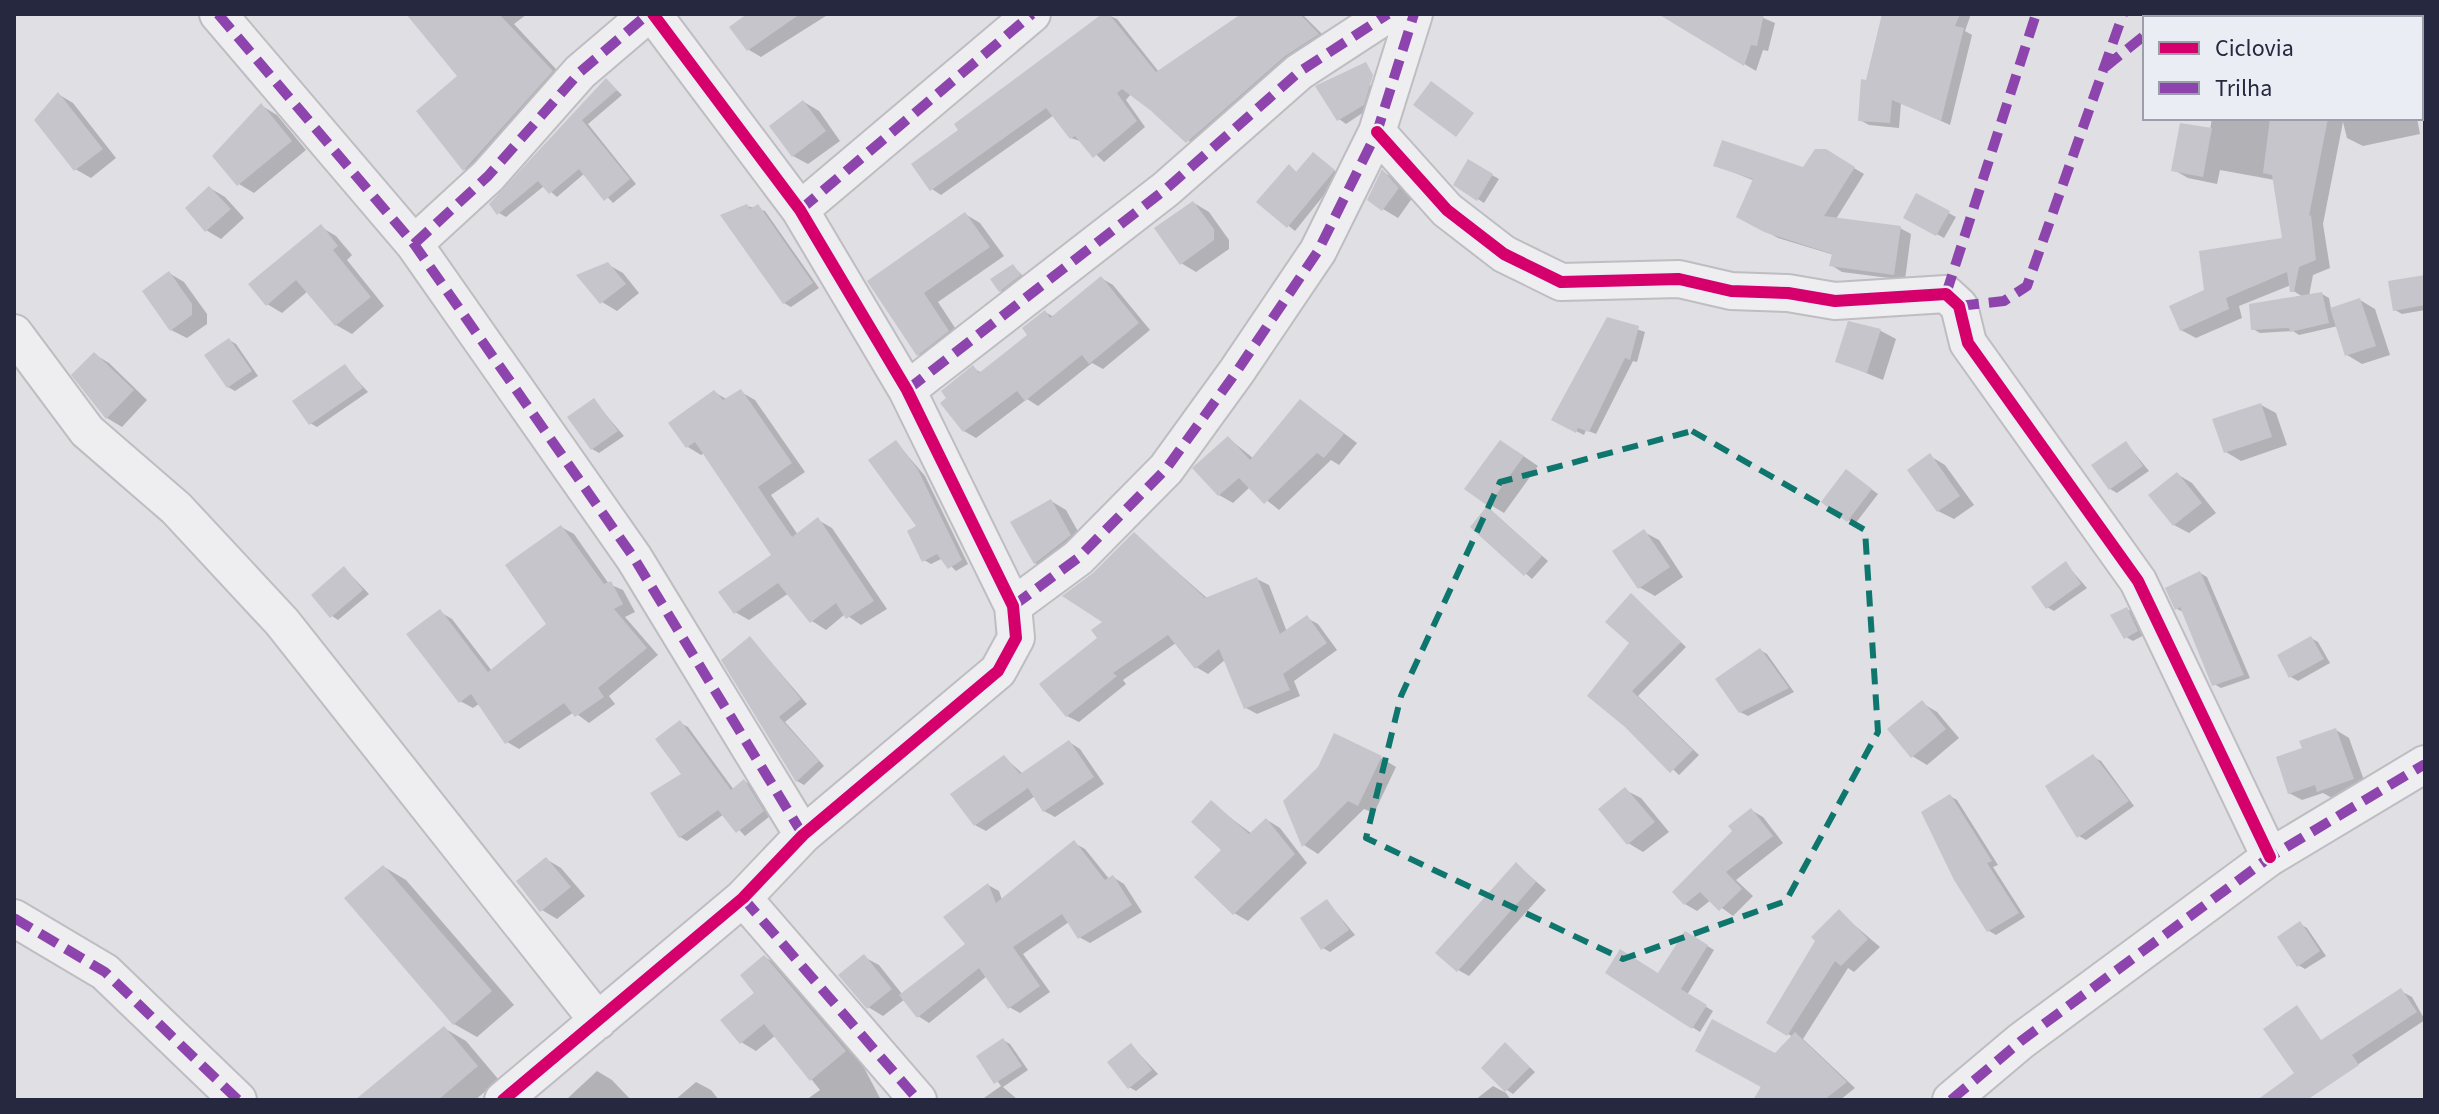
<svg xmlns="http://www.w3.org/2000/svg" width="2439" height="1114" font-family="'Source Sans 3',sans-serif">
	<rect width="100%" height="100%" fill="#dfdfe4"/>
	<path fill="#0003" d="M409,14H527L514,24L568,82L480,178L464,169L460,76Z
		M751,14H829L761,57L749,50L732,27Z
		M1105,14L1117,19L1159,72L1245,14H1302L1328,40L1197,147L1131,94L1126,100L1145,127L1104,162L1083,142L1071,138L1054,115L941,195L932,189L961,131Z
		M1662,14H1754L1775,23L1768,51L1763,50L1756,71Z
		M1884,14H1971L1965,31L1972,35L1950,125L1901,103L1899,128L1869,125L1860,120Z
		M2365,14H2425V23H2421V18H2365Z
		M1360,75L1376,91L1370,108L1346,124L1339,119Z
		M606,80L622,95L588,124L636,184L613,203L585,173L557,197L544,186L506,217L499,213Z
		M58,94L73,103L116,158L91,178L75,169Z
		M804,102L819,111L840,141L808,164L793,156Z
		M262,106L277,115L306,150L254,193L239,184Z
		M2212,118H2417L2420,134L2363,146L2347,138L2343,122L2323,224L2330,268L2313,275L2309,296L2322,294L2329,298L2331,309L2360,300L2375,309L2390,355L2362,364L2347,355L2338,326L2299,335L2293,331L2260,333L2253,329L2303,297L2292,290L2291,285L2239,306L2242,318L2196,338L2181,330L2206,292L2284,240L2275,180L2220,170L2217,184L2188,178L2174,170L2210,130Z
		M1837,158L1864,174L1836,219L1900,228L1911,234L1905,280L1842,272L1831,265L1834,255L1778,238L1739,216L1755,181L1715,165L1803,170Z
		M1320,159L1340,175L1295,231L1259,202L1289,167L1298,173Z
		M1469,162L1499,179L1484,203L1455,184Z
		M1383,172L1397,180L1413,197L1398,218L1383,209Z
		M210,188L225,197L244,218L221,239L206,230Z
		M1917,196L1956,217L1944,238L1905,217Z
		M1194,203L1209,212L1229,240V249L1196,272L1181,263Z
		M747,206L765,211L819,288L791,307L784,303Z
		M965,214L980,223L1004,256L938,302L963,340L933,363L918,354L869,282Z
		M321,227L336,236L352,255L347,260L384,306L352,334L336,325L308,291L282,313L267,304Z
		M607,264L623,273L639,293L617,311L602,302Z
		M1013,266L1027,280L1007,295L1000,291Z
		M169,273L184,282L207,314V324L187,338L171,330Z
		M2425,277V310L2402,314L2395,310Z
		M1101,278L1113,285L1150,330L1103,369L1092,363L1038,406L1027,399L976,438L964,431L973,368L982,373L1029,336L1045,312L1054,317Z
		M1608,319L1645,332L1637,362L1633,361L1596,434L1586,430L1584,435L1560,423Z
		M1849,324L1881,331L1896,339L1883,380L1837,361Z
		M229,340L236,344L258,376L235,391L228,387Z
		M94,354L109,363L147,400L122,427L107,418L74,375Z
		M345,367L368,392L317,427L310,423Z
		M714,392L728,400L741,392L755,400L805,472L771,495L798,535L818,520L832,528L887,609L861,625L845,614L826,630L812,621L789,593L749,620L735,612L774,555L704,453L701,455L688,447Z
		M594,401L624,436L599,453L592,449Z
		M1301,401L1357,443L1339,465L1331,460L1279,510L1250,487L1233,503L1219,495L1228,438L1253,458Z
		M2261,405L2276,413L2287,445L2241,461L2226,452Z
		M896,442L925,476L968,564L956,571L943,558L931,564L924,560L919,526Z
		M2126,443L2149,471L2117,493L2110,489Z
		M1516,451L1538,466L1504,513L1489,504Z
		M1930,456L1945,465L1974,505L1954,519L1938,511Z
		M2177,474L2192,483L2216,513L2189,533L2174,525Z
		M1853,476L1878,494L1855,524L1848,520Z
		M1051,501L1066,510L1085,544L1050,572L1035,563L1013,523Z
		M1494,513L1548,561L1532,579L1473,527Z
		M561,527L574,534L609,584L623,590L635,612L625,617L658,655L609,696L615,704L589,723L574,712L519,749L507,742L480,703L473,708L460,701L440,612L452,619L492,671L549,624Z
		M1644,532L1659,540L1683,577L1655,596L1639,587Z
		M1134,534L1208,599L1257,579L1269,585L1287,632L1307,618L1318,624L1337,650L1294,681L1300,696L1257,714L1246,708L1226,659L1208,674L1196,667L1176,643L1123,680L1126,684L1079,722L1067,716L1106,622L1094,574Z
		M2066,564L2087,588L2054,611L2047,607Z
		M345,569L369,594L338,620L332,616Z
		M2200,573L2207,577L2250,678L2221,688L2214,684L2185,613L2177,609Z
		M1631,595L1686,647L1638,696L1699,755L1679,775L1626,725Z
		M2127,609L2134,613L2144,635L2133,641L2126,637Z
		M2311,638L2318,642L2330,663L2298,681L2291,677Z
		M751,639L807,704L785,722L824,766L804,785L797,781Z
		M1760,650L1767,654L1794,692L1748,716L1740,712Z
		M1922,703L1937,712L1959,738L1927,765L1912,756Z
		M680,723L688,727L734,790L744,781L751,785L770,816L745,836L724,814L687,841L680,837L684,775Z
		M2336,730L2349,738L2366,786L2332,798L2323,793L2302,800L2289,793L2304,750Z
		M1069,742L1080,749L1104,784L1055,817L1044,811L1035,796L986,831L975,825L1004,757L1023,774Z
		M2093,757L2101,761L2134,806L2086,840L2079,836Z
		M1381,758L1396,767L1374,813L1364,809L1318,854L1304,845Z
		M1625,790L1641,798L1669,832L1643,852L1628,843Z
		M1950,796L1957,800L1998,865L1993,867L2025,917L1996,935L1989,931Z
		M1211,803L1252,834L1267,820L1280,828L1307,863L1248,921L1234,913Z
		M1751,810L1763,817L1783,843L1736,880L1753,896L1733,916L1711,900L1697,911L1685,904Z
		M1074,843L1085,849L1110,880L1113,877L1124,884L1142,912L1090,943L1079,937L1069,922L1023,954L1050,992L1020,1013L1009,1007L987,976L929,1023L918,1016L905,999L883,1016L868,1007L864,957L879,965L902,994L967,944L988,885L999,891L1002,900Z
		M546,859L561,868L585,896L557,919L542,910Z
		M1517,865L1546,890L1469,976L1458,970Z
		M384,867L406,880L514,1005L477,1037L454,1024Z
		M1327,901L1355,935L1330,952L1323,948Z
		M1839,912L1880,947L1854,972L1848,968L1803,1039L1855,1088L1840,1100H1755L1775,1055L1793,1037L1769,1022Z
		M2300,924L2307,928L2326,956L2305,969L2298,965Z
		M1686,933L1714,950L1687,995L1713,1011L1700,1032L1608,973L1659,975Z
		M765,957L779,966L861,1062L881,1100H806L820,1090L776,1035L756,1051L741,1042Z
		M2401,991L2412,997L2425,1020L2345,1073L2333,1066Z
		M444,1028L466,1041L499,1080L475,1100H359Z
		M1003,1040L1010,1044L1028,1070L1003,1087L1018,1100H981L1001,1086L979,1057Z
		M1131,1045L1158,1074L1136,1091L1129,1087Z
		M1506,1045L1535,1072L1513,1094L1507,1090Z
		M597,1071L612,1080L631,1100H570L568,1098Z
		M696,1082L711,1090L719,1100H675Z
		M1493,1086L1506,1093L1511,1100H1475Z"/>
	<path fill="#c5c5cb" d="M406,14H499L553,71L463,171L416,111L457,76Z
		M747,14H800L747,51L729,27Z
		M1102,14H1109L1156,72L1241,14H1300L1319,34L1285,56L1186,143L1150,110L1122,89L1117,93L1137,121L1093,158L1075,136L1070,139L1046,108L930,191L911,164L958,130L954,124Z
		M1658,14H1764L1757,46L1751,45L1744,66Z
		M1882,14H1960L1955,26L1964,28L1941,121L1892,100L1890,123L1858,121L1861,79L1866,80Z
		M1366,62L1373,75L1364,105L1337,121L1315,86Z
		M606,78L617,90L582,120L630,179L604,201L579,169L549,194L538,181L497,215L489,204Z
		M1431,81L1474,113L1456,137L1413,105Z
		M58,92L103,149L74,171L34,120Z
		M803,100L826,131L792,157L769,126Z
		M261,103L292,141L237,186L212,156Z
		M2270,118H2328L2309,216L2311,215L2316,260L2299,267L2294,292H2290L2287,272L2226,298L2229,309L2180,331L2169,306L2204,290L2199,251L2282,238L2272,175L2263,173Z
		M2180,123L2212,128L2203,177L2171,171Z
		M1722,140L1803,167L1815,149H1826L1855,167L1824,216L1901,226L1894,275L1829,266L1832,254L1764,232L1736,217L1753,179L1713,166Z
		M1313,152L1335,170L1287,228L1256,202L1289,164L1296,172Z
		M1468,159L1493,174L1477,201L1453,185Z
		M1382,169L1399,188L1382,211L1367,200Z
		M209,186L231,209L205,232L185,208Z
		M1916,193L1950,211L1936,236L1903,218Z
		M1193,201L1214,229V240L1180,265L1154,228Z
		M747,204L750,209L758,204L813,283L783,304L720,215Z
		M965,212L990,247L924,293L949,331L917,356L867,281Z
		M321,224L338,246L333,250L371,297L335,326L296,280L266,306L248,284Z
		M608,262L626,284L600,304L576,275Z
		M1013,264L1021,275L999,292L990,279Z
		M169,271L192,304V315L170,331L142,291Z
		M2425,275V305L2393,311L2388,281Z
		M1101,276L1139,323L1089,364L1082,355L1025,401L1017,391L963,432L940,403L946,398L941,391L973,365L979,373L1027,335L1022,328L1045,310L1050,318Z
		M2322,292L2329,323L2290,332L2289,328L2251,330L2249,304Z
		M2360,298L2376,346L2345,356L2330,308Z
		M1607,317L1639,326L1630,360L1625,358L1589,432L1578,428L1576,433L1551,420Z
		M1848,321L1881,329L1867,373L1835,362Z
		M229,338L252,371L227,388L204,355Z
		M94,352L134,390L106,419L71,375Z
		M345,364L363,388L309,425L292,401Z
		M741,389L792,463L758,487L792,537L818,517L874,601L846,619L836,603L810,623L778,583L734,614L718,592L771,555L695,442L686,448L668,423L714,390L723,400Z
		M594,398L618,431L591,450L567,417Z
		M1300,399L1344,434L1324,458L1317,453L1264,504L1239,478L1218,496L1192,468L1228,436L1250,460Z
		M2261,403L2272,437L2224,453L2212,419Z
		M896,440L918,470L962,560L948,569L937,554L922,562L907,531L916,526L868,460Z
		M1500,440L1524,456L1488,506L1464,489Z
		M2126,441L2143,466L2109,490L2091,465Z
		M1930,453L1960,496L1937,512L1907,470Z
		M1846,469L1872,489L1847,522L1821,502Z
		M2177,472L2202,503L2173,526L2148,495Z
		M1051,499L1071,535L1034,564L1010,522Z
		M1487,506L1542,556L1524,576L1470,527Z
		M561,525L604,584L611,581L623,604L614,609L647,648L598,688L604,697L575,717L564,703L505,744L471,694L459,703L406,634L440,609L488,672L546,624L505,565Z
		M1644,529L1670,567L1638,589L1612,551Z
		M1134,532L1205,598L1257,577L1280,634L1307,615L1327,643L1283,674L1290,690L1244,709L1219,649L1195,669L1168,635L1113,673L1117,676L1066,717L1039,684L1097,638L1091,630L1102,622L1062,596L1093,573Z
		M2066,561L2081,584L2046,609L2031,587Z
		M344,566L363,590L330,618L311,595Z
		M2200,571L2244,675L2212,686L2180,607L2175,610L2165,588Z
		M1631,593L1681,642L1632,691L1693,750L1670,773L1625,727L1587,696L1629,643L1605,622Z
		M2127,607L2138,631L2124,639L2110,615Z
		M750,636L801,699L779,717L819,761L796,782L721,660Z
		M2311,636L2324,659L2289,678L2277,655Z
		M1760,648L1789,688L1739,713L1715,679Z
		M1922,700L1946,729L1911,758L1887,729Z
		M680,720L731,790L744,779L764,811L736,833L718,810L679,838L650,793L681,774L655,739Z
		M2336,728L2354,779L2317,792L2315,785L2288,794L2276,757L2302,748L2299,741Z
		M1334,733L1382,756L1358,806L1348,801L1302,847L1283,801L1318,767Z
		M1069,740L1094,777L1043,812L1028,788L974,826L950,794L1004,755L1020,774Z
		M2093,754L2129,801L2077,838L2045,786Z
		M1625,787L1655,822L1627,845L1598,809Z
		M1950,794L1992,861L1987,863L2019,913L1987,932L1954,880L1921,812Z
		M1211,800L1249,834L1266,818L1295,854L1233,915L1194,877L1221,850L1191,822Z
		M1751,808L1773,836L1726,872L1742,889L1719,911L1700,892L1684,905L1672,892L1732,831L1728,826Z
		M1074,840L1105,880L1113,875L1132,905L1078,939L1062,914L1013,947L1040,986L1008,1009L979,968L917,1018L899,995L965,944L943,917L988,883L996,903Z
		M546,857L571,887L540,912L516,881Z
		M1516,862L1536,882L1457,972L1435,953Z
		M383,865L492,991L453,1025L344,898Z
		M1327,899L1349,930L1321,950L1300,918Z
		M1839,909L1868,939L1841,966L1835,961L1787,1036L1766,1023L1815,941L1811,937Z
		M2300,921L2320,951L2297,967L2277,937Z
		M1685,931L1708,945L1681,989L1707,1005L1692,1029L1605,973L1620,949L1658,973Z
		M864,954L892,989L867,1009L838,975Z
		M764,955L846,1051L810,1081L764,1024L740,1044L720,1020L754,993L740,975Z
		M2401,988L2417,1012L2352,1055L2359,1065L2307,1100H2257L2294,1073L2263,1029L2297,1005L2321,1040Z
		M1712,1019L1775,1053L1795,1032L1847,1082L1824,1100H1753L1761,1087L1695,1051Z
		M444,1026L478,1066L438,1100H355Z
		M1003,1038L1022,1066L994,1084L976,1056Z
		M1505,1042L1530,1067L1505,1092L1481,1068Z
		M1131,1043L1152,1070L1128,1089L1107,1062Z"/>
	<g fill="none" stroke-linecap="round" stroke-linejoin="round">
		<g stroke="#bdbdc2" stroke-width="40">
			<path id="minor" d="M218,14L414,244L634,558L803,835
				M1377,132L1447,210L1504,254L1561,282L1679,279L1731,291L1788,293L1835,301L1946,294L1959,306L1968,343L2138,581L2270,857
				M800,210L1032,14
				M414,244L488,176L580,72L648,14
				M14,333L87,431L176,508L282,622L598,1021
				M907,390L1166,189L1299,72L1388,14
				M1013,606L1078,558L1166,469L1237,371L1318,251L1377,132L1414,14
				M743,898L918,1100
				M14,918L105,972L238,1100
				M503,1100L743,898L803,835L998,671L1016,638L1013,606L907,390L800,210L653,14
				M1951,1100L2021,1041L2270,857L2425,764"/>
		</g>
		<use href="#minor" stroke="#eeeef1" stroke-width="36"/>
		<path stroke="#8e44ad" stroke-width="10" stroke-dasharray="20 10" stroke-linecap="butt" d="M218,14L414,244L634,558L803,835
			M2167,18L2172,14
			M2104,68L2145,35
			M800,210L1032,14
			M414,244L488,176L580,72L648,14
			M1946,294L2036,14
			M1959,306L2004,301L2027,286L2123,14
			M907,390L1166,189L1299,72L1388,14
			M1013,606L1078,558L1166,469L1237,371L1318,251L1377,132L1414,14
			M743,898L918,1100
			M14,918L105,972L238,1100
			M1951,1100L2021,1041L2270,857L2425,764"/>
		<g stroke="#ebedf5" stroke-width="17">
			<path id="cycleway" d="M1377,132L1447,210L1504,254L1561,282L1679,279L1731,291L1788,293L1835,301L1946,294L1959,306L1968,343L2138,581L2270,857
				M503,1100L743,898L803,835L998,671L1016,638L1013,606L907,390L800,210L653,14"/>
		</g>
		<use href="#cycleway" stroke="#d6006c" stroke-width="12"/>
	</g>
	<path fill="none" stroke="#0f766e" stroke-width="6" stroke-dasharray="16 10" stroke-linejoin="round" d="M1692,431L1865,530L1878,732L1786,901L1623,959L1366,838L1401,696L1500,482Z"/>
	<rect width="2439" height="1114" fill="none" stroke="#25283e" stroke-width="32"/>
	<rect x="2143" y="16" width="280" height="104" fill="#ebedf5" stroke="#9c9eac" stroke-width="2"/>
	<rect x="2159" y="42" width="40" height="12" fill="#d6006c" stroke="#9c9eac" stroke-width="2"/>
	<text x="2215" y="56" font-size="24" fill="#25283e">Ciclovia</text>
	<rect x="2159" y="82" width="40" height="12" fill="#8e44ad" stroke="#9c9eac" stroke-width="2"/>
	<text x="2215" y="96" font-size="24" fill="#25283e">Trilha</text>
</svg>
